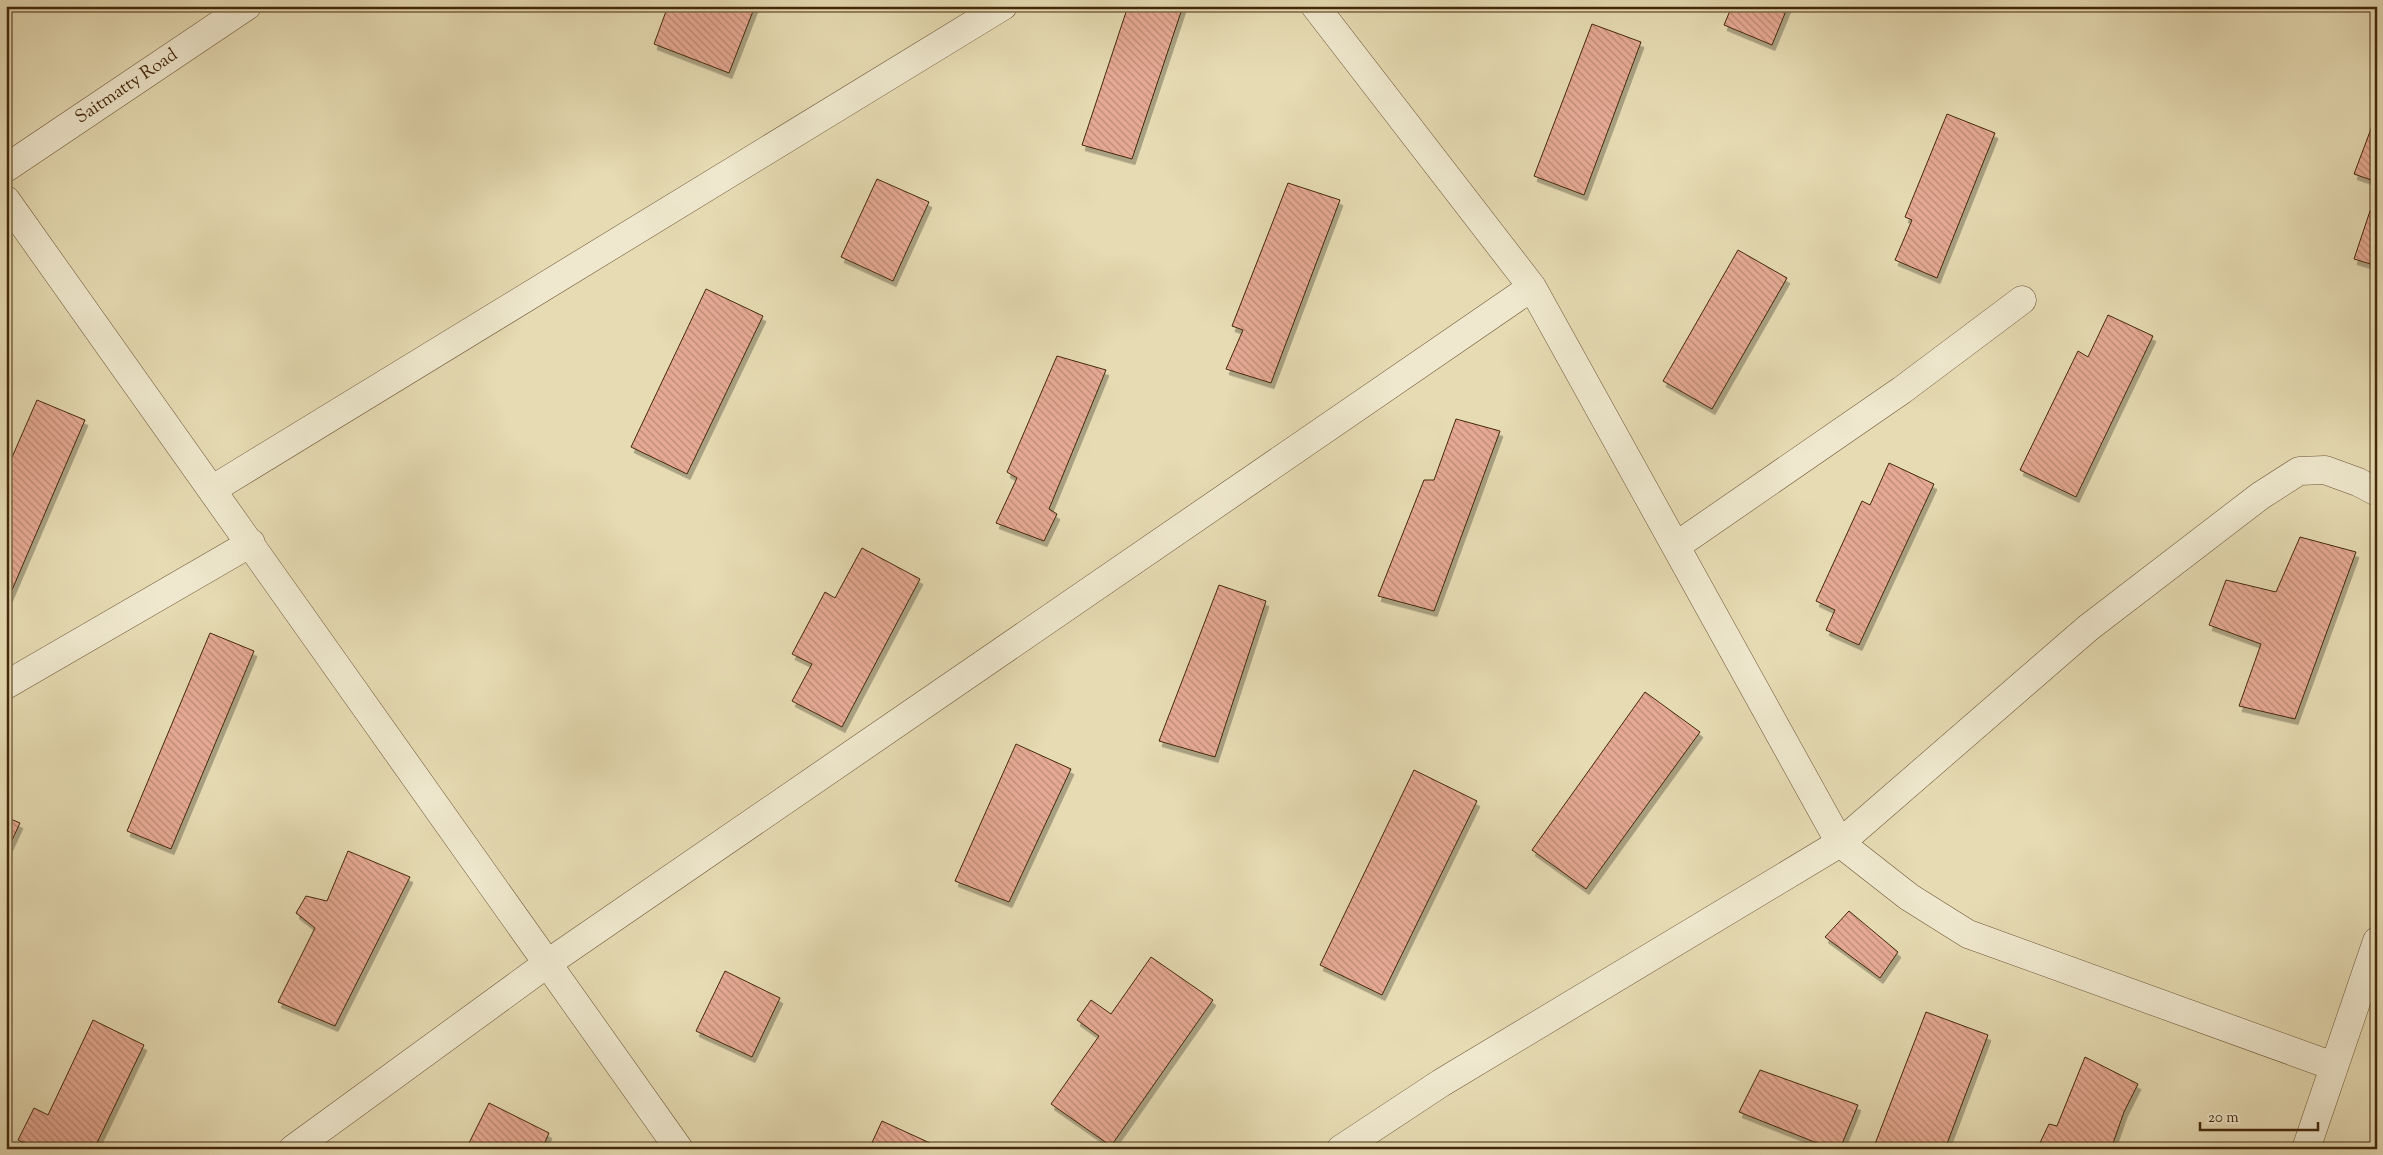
<svg xmlns="http://www.w3.org/2000/svg" width="2383" height="1155" font-family="'Sorts Mill Goudy',serif">
	<defs>
		<pattern id="building-back-hatch" width="6" height="6" patternUnits="userSpaceOnUse" patternTransform="scale(1.25)"><rect width="6" height="6" fill="#e6aa94"/><path d="M-1 5l2 2M0 0l6 6M5-1l2 2" fill="none" stroke="#bc8a77"/></pattern>
		<filter id="shadow"><feDropShadow dx="3" dy="5.5" stdDeviation="0" flood-color="#0004"/></filter>
	</defs>
	<rect width="100%" height="100%" fill="#e6dbb3"/>
	<filter id="stains"><feTurbulence type="fractalNoise" baseFrequency=".004" numOctaves="4"/><feColorMatrix values="0 0 0 0 .2 0 0 0 0 .09 0 0 0 0 .02 0 0 0 .5 -.17"/></filter>
	<radialGradient id="worn" r=".72"><stop offset=".6" stop-color="#630" stop-opacity="0"/><stop offset="1" stop-color="#630" stop-opacity=".3"/></radialGradient>
	<path fill="url(#building-back-hatch)" stroke="#44280b" filter="url(#shadow)" d="M668,6H755L729,73L654,44Z
		M1128,6H1183L1132,159L1082,145Z
		M1732,6H1788L1772,45L1724,25Z
		M1592,24L1641,42L1584,195L1534,176Z
		M2377,113V182L2354,174Z
		M1947,114L1995,133L1937,278L1895,260L1912,220L1905,217Z
		M877,179L929,202L893,281L841,257Z
		M1288,183L1340,200L1271,383L1226,369L1243,330L1232,326Z
		M2370,211L2377,213V266L2354,259Z
		M1738,250L1787,278L1712,409L1663,381Z
		M706,289L763,316L687,474L631,447Z
		M2108,315L2153,336L2076,497L2020,470L2078,351L2088,357Z
		M1057,356L1106,370L1049,509L1057,514L1044,541L996,523L1017,478L1007,472Z
		M37,400L85,420L6,604V471Z
		M1456,419L1500,431L1434,611L1378,596L1424,480H1434Z
		M1889,463L1934,484L1859,645L1826,630L1835,610L1816,601L1862,501L1870,505Z
		M2300,537L2356,552L2295,719L2239,706L2261,644L2209,625L2226,580L2276,592Z
		M862,548L920,579L842,727L792,701L812,664L792,654L825,592L835,598Z
		M1219,585L1266,601L1215,757L1159,741Z
		M210,633L254,651L171,849L127,831Z
		M1645,692L1700,732L1586,889L1532,850Z
		M1016,744L1071,769L1009,902L955,881Z
		M1414,770L1477,801L1382,995L1320,965Z
		M6,817L20,823L6,853Z
		M348,851L410,877L335,1026L278,1002L315,928L296,913L306,896L327,901Z
		M1849,911L1898,952L1880,978L1825,937Z
		M1151,957L1213,1000L1111,1146L1051,1104L1099,1036L1077,1020L1091,1000L1111,1014Z
		M725,971L780,998L752,1057L696,1031Z
		M1926,1012L1988,1035L1945,1149H1873Z
		M93,1020L144,1045L94,1149H36L18,1140L34,1108L48,1115Z
		M2085,1057L2138,1084L2124,1112L2111,1149H2037L2049,1124L2057,1126Z
		M1760,1070L1858,1105L1840,1149H1832L1739,1112Z
		M489,1103L549,1133L542,1149H466Z
		M882,1121L943,1149H869Z"/>
	<g fill="none" stroke-linecap="round" stroke-linejoin="round">
		<g stroke="#6c5535" stroke-width="29">
			<path id="minor" d="M1315,6L1532,287L1840,843L1909,897L1968,934L2333,1066
				M6,168L247,6
				M6,200L679,1149
				M213,489L1003,6
				M1676,546L1902,390L2022,300
				M6,685L251,543
				M293,1149L548,963L1532,287
				M1341,1149L1441,1083L1840,843L2088,628L2260,496L2299,471L2325,470L2358,482L2377,492
				M2306,1149L2377,941"/>
		</g>
		<use href="#minor" stroke="#efe8ce" stroke-width="28"/>
	</g>
	<g text-anchor="middle" dominant-baseline="central" stroke-width="5" stroke-linejoin="round" paint-order="stroke">
		<g font-size="18" fill="#44280b" stroke="#efe8ce">
			<text transform="translate(127 87) rotate(-34)">Saitmatty Road</text>
		</g>
	</g>
	<rect width="2383" height="1155" fill="none" stroke="#e6dbb3" stroke-width="25"/>
	<rect x="8" y="8" width="2368" height="1140" fill="none" stroke="#44280b" stroke-width="2.5"/>
	<rect x="12" y="12" width="2358" height="1130" fill="none" stroke="#44280b"/>
	<path d="M2200 1122v8h118v-8" fill="none" stroke="#44280b" stroke-width="2.5"/>
	<text x="2208" y="1122" font-size="15" fill="#44280b" stroke="#efe8ce" stroke-width="4" paint-order="stroke">20 m</text>
	<rect width="100%" height="100%" filter="url(#stains)"/>
	<rect width="100%" height="100%" fill="url(#worn)"/>
</svg>
